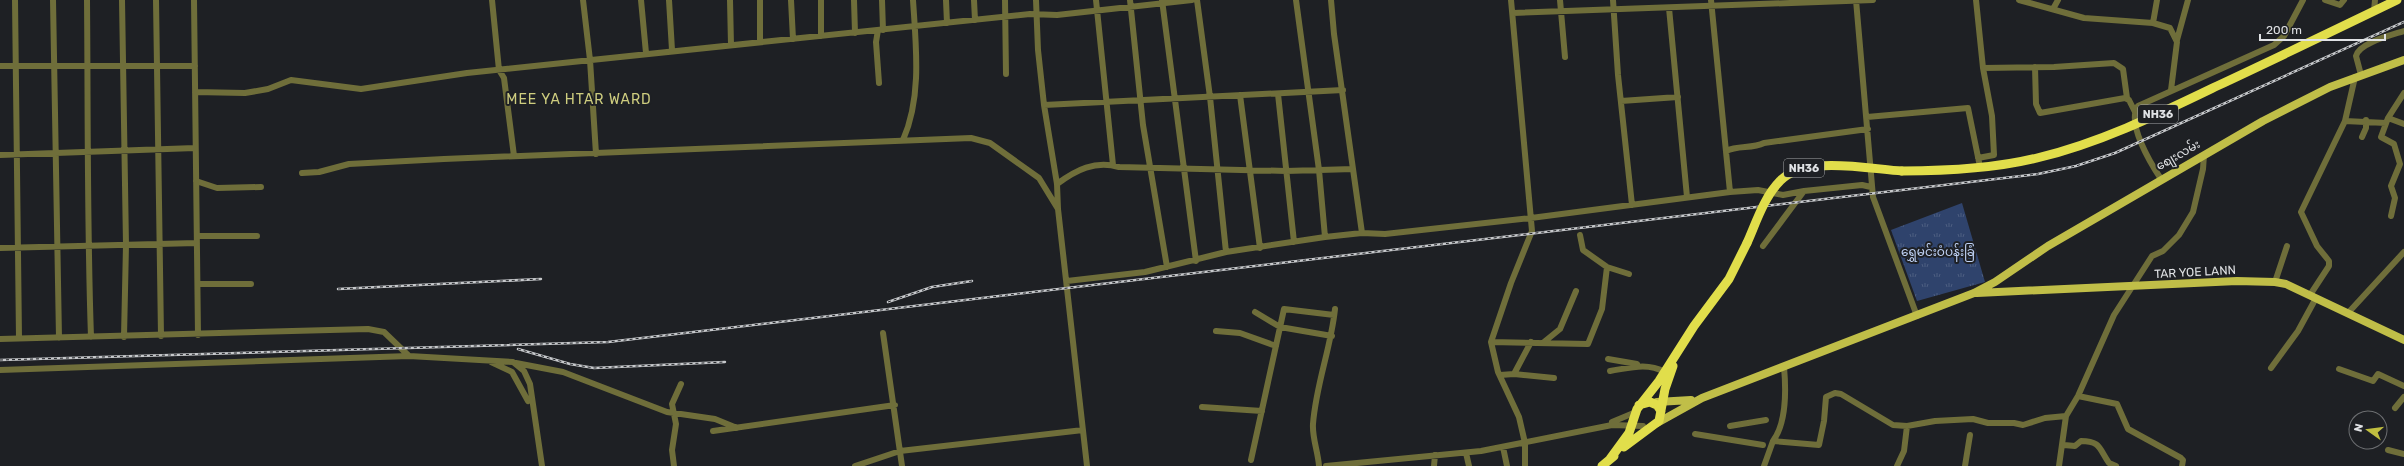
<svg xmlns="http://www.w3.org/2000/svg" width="2404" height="466" font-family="Rubik,'Noto Sans Myanmar',sans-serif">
	<defs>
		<pattern id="park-tufts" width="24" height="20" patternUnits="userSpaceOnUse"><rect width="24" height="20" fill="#2f436c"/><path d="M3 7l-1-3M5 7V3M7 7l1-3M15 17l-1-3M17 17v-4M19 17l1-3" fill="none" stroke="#4d5e81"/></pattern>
	</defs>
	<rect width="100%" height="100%" fill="#1e2024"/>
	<path fill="url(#park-tufts)" d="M1962,203L1985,282L1917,301L1891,230Z"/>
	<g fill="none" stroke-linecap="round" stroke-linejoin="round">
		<path stroke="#6f6e3a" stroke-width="6" d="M15,0L19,338
			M53,0L59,338
			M87,0C88,112 87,225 91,337
			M122,0L126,245L124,337
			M156,0L161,336
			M194,0L198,335
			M492,0L499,70L504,78L514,156
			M583,0L590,60L596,154
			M641,0L646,53
			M669,0L672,50
			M730,0L731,45
			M791,0L793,39
			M821,0V36
			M854,0L855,33
			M882,0L883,30
			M946,0L947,23
			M974,0L975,20
			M1005,0L1006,74
			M1036,0L1038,50L1044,105L1057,184L1058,209L1087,466
			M1096,0L1113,165
			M1130,0L1143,125L1167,267
			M1162,0L1196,261
			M1197,0L1210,97L1226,252
			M1296,0L1319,170L1325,237
			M1331,0L1334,34L1362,233
			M1511,0L1532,231L1511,283L1491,342L1498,372L1519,417L1525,443V466
			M1560,0L1565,57
			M1613,0L1618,75L1632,205
			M1711,0L1730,192
			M1856,0L1873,197L1917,316
			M1976,0L1983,68L1992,116L1994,155L1978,158
			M2019,0L2084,18L2153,23L2170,28L2177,42L2171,90
			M2325,0L2340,5L2344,0
			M1669,8L1687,197
			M2053,9L2058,0
			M2374,11L2375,0
			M1513,13L1873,0
			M2153,23L2157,0
			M878,30L876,42L879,83
			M2177,40L2188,0
			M760,42V0
			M0,66H195
			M2035,67L2036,104L2040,113L2125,98L2129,100L2135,112
			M1983,68L2054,67L2114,63L2123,69L2127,98
			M2361,75L2356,56C2359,43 2392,35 2404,31
			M195,92L245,93L268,89L291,80L361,89L467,73L1030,14L1057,15L1192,0
			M1278,94L1294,242
			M1240,95L1260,248
			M1621,101L1678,97
			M1044,105L1343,90
			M1867,117L1968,108L1979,162
			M2388,118L2404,124
			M2345,121L2386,123
			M2362,137L2366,128V120
			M903,140C922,97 916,46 913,0
			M1726,151C1738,145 1752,149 1764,143L1868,129
			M0,155L195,148
			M302,173L319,172L349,164L444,159L971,138L990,143L1039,178L1058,209
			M2161,179C2151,164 2126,123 2138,106L2274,45L2284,36L2303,0
			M196,181L217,188L261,187
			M1057,184C1076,170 1095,160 1119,167L1286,171L1353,169
			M2391,216L2395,198L2391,186L2400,164L2394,144L2381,137L2388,118L2404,93
			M1580,235L1583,250L1607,267L1629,274
			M197,236H257
			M1763,246L1804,191L1862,185L1871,187
			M0,248L197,243
			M1067,281L1145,272L1226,252L1325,237L1362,233L1385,234L1531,218L1730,192L1758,190L1783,195L1804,191
			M2275,282L2287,246
			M198,284H251
			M2310,295L2329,266V261L2317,246L2301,212L2345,121L2355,77
			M1255,312L1280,327L1332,336
			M2348,313L2404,252
			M1216,331L1240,333L1276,346
			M883,333L902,466
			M0,339L368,329L384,332L409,356L513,362L524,371L530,384L542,466
			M1491,342L1588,344L1602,309L1607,267
			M1544,342L1560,329L1576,291
			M1608,359L1637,364
			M491,362L512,372L528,401
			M516,363L563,372L667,412L715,419L737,428
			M2271,368L2298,331L2316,298
			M2339,369L2373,381L2378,374L2404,386
			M0,370L409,356
			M1610,371C1630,368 1646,362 1665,372
			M1514,374L1531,342
			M1500,375L1514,374L1554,378
			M2078,396L2117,404L2128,429L2181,458L2183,460L2182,466
			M1202,407L1262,411
			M2395,408L2404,397
			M1612,422L1636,412
			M1730,426L1766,420
			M1907,426L1935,421L1973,419L1988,423H2014L2023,425L2045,418L2066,416
			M713,431L895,405
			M1695,434L1763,445
			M1773,441C1787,422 1786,389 1784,367
			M2064,445L2075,446L2081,441C2101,441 2099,449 2109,463L2116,466
			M1503,447L1507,466
			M2388,450L2404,454
			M1466,453L1469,466
			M1251,460L1284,309L1334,315
			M674,466L672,450L676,424L672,404L681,384
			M855,466L900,451L1083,430
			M1319,466C1318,452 1312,437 1313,424C1316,384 1331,348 1335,309
			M1326,466L1481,451L1612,425L1643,426
			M1434,466L1435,455
			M1764,466L1773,441L1819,445L1824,421L1826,397L1835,393L1841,394L1893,425L1907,426L1904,451L1897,466
			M1965,466L1970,435
			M2059,466L2066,416L2078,396L2114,315L2152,256L2163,251L2179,235L2193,212L2203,169L2204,155"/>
		<path stroke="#c0be48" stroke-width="8" d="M1977,293L2237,281L2275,282L2286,284L2404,340
			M1657,402L1691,400
			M1657,423L1702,398L1974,293L1995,282L2048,246L2263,121L2330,87L2404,60"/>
		<path stroke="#e1de4b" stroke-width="9" d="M1902,171C1947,171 1993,169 2037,158C2100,143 2159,114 2217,86C2277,58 2337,29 2397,0
			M1639,405L1650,402L1657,405L1661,411
			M1624,447L1659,421L1665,389L1673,366
			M1610,459L1629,433L1637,409L1659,381L1694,326L1729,279L1747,243
			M1602,466L1614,456"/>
		<g stroke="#c7c9cc" stroke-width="2.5">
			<path id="rail" d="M338,289L541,279
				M888,302L932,287L972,281
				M518,349L570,364L594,368L725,362
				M0,360L608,342L2038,174L2076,166L2115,153L2404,22"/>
		</g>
		<use href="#rail" stroke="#1e2024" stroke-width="1" stroke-dasharray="3" stroke-linecap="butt"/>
		<path stroke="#e1de4b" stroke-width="9" d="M1747,243C1756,223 1764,197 1780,181C1804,155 1869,169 1902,171"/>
	</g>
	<g text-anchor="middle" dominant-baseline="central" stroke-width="4" stroke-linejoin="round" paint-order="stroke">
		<g fill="#1e2024" stroke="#a6a8ab" stroke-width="1">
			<rect x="2138" y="105" width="40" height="18" rx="3"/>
			<rect x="1784" y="159" width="40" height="18" rx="3"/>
		</g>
		<g font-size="11" font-weight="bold" fill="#e0e2e5">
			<text x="2158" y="114">NH36</text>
			<text x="1804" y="168">NH36</text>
		</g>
		<g font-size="12" fill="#e0e2e5" stroke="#1e2024">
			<text transform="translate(2178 155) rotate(-30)">စျေးလမ်း</text>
			<text transform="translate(2195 272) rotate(-3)">TAR YOE LANN</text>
		</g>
		<g font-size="12" fill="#c0d3f6" stroke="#1e2024">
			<text x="1938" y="252">ရွှေမင်းဝံပန်းခြံ</text>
		</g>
		<g font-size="14" letter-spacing="1" fill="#cecd7f" stroke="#1e2024">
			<text x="579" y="99">MEE YA HTAR WARD</text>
		</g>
	</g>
	<g transform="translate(2368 430) rotate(284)"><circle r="19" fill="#1e2024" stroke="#6c6e71"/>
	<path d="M0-3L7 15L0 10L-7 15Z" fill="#c0be40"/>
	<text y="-6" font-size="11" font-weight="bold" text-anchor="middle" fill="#e0e2e5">N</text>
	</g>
	<path d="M2260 34v6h125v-6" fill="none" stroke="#e0e2e5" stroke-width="2"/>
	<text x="2266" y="34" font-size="12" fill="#e0e2e5" stroke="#1e2024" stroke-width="3" paint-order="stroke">200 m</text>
</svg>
